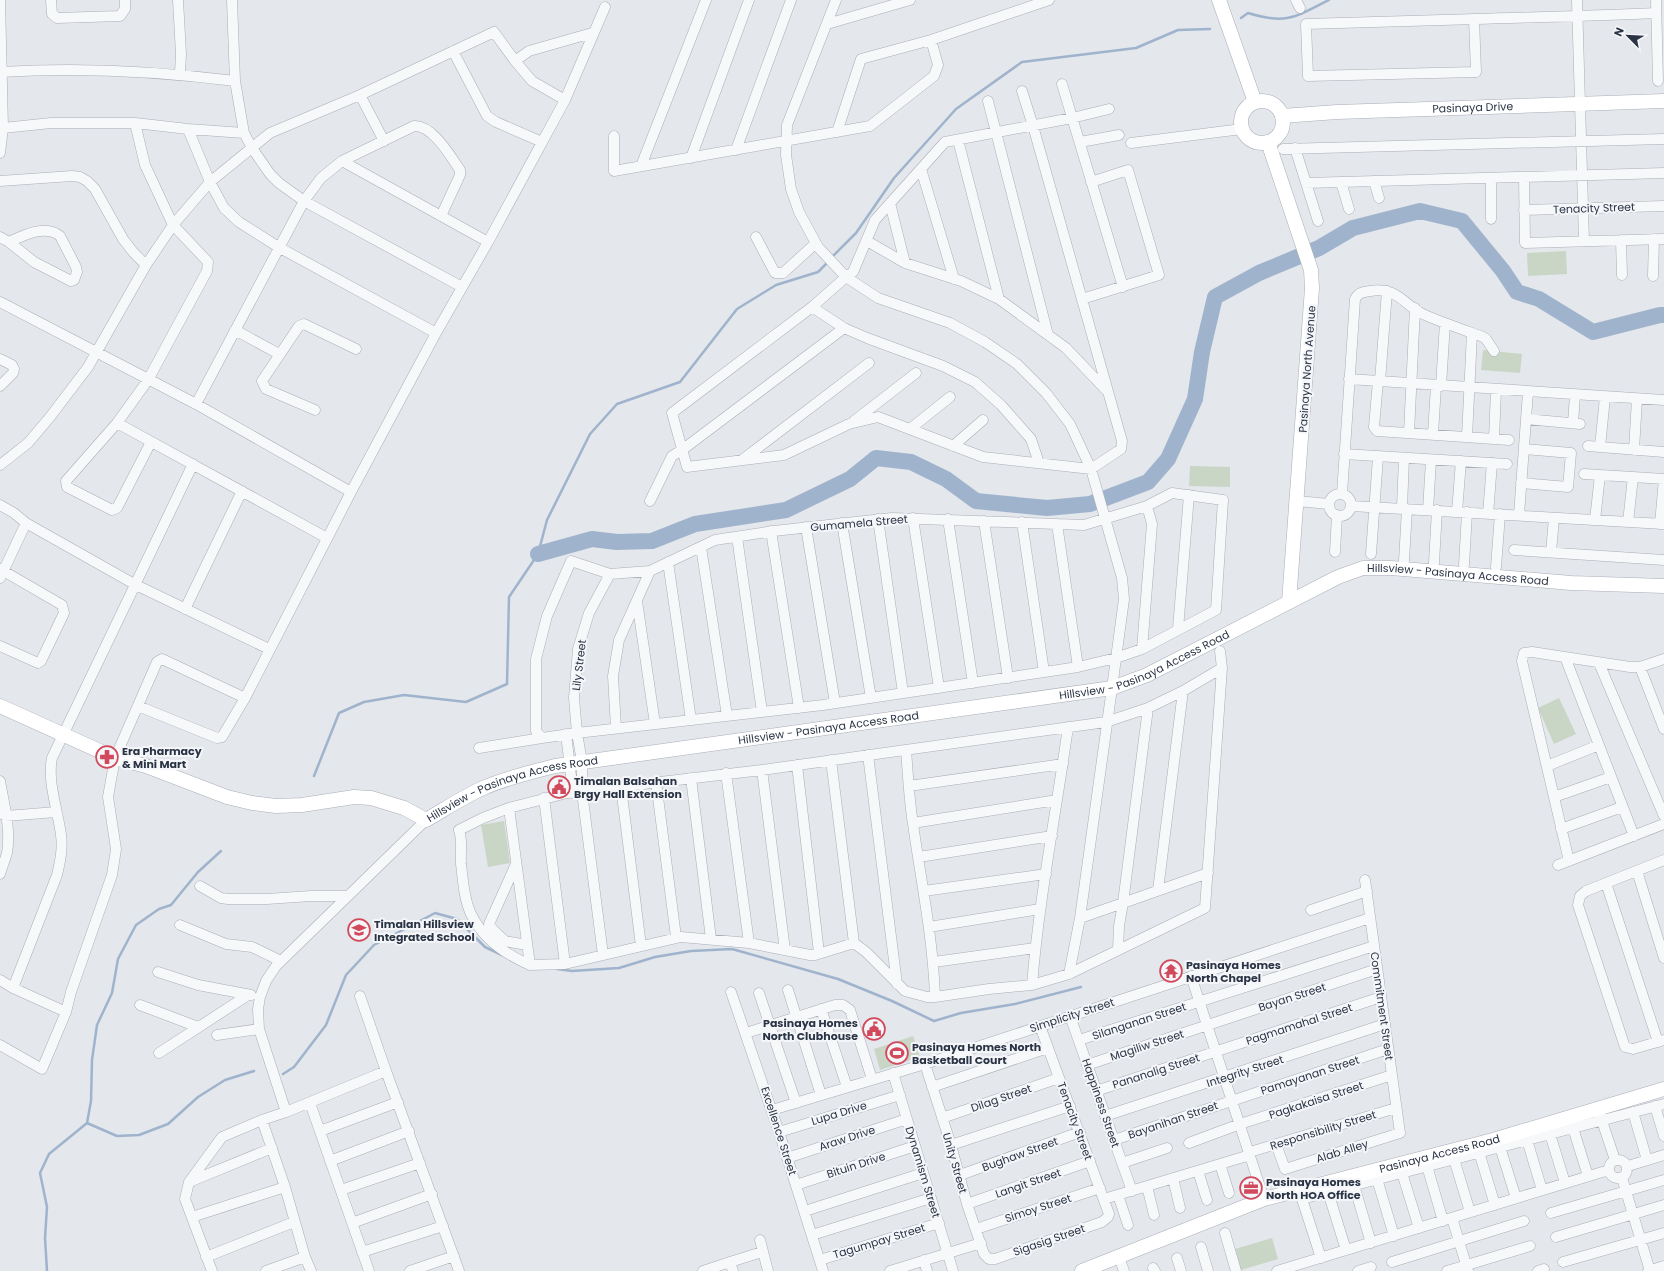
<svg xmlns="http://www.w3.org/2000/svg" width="1664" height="1271" font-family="Poppins,sans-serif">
	<rect width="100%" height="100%" fill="#e4e7ec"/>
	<path fill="#c9d6c5" d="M1566,251L1567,274L1528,276L1527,253Z
		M1483,350L1522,354L1520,373L1481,370Z
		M1190,466L1230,467V487L1189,486Z
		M1559,698L1576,734L1554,744L1538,708Z
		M504,821L510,863L488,867L481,825Z
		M913,1036L920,1057L880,1070L874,1049Z
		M1272,1238L1278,1259L1241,1270L1235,1249Z"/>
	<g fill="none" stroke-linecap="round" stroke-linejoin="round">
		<path stroke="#9fb4cc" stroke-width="2.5" d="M1241,18L1248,13C1287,25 1295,17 1329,0
			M832,257L856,233L894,178L956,109L1022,62L1136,48L1178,30L1210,29
			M314,776L339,713L364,702L404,695L466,702L507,684L509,597L538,554L547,520L590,434L617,404L680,382L737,309L776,285L818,272L829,261
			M557,969L572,971L619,968L655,957L691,951L732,949L838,979L892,1001L934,1021L961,1013L1015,1004L1081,987
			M283,1074L294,1067L326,1025L346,975L374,945L435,913L457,919L485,947L502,955
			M87,1123L117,1136L139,1135L168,1124L198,1097L225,1080L254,1071
			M47,1271L45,1238L47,1207L40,1173L49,1154L87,1123L91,1101L92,1060L97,1025L112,993L118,959L136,925L159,909L171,905L198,872L221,851"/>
		<path stroke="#9fb4cc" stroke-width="16" d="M538,554L592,539L617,542L652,541L695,524L786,510L850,479L876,458L911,462L946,479L976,501L1047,508L1090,504L1148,482L1168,459L1195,399L1202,352L1215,297L1259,273L1319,248L1353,228L1420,211L1462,221L1503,271L1517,292L1539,299L1593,332L1660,315H1664"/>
		<g stroke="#a9aeb7" stroke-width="11">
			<path id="street" d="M51,0L52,14L57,18L120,16L125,9V0
				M178,0L181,54L180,73
				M232,0L235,81L244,133L252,148L270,174L279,183L304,201L462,287
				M836,0L787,125L786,155L791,189L799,212L818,247L846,277L878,298L950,323L985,342L1017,364L1046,393L1070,424L1091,469L1122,578L1124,599L1112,688L1080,918L1069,974
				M1296,0L1300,8
				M1577,0L1584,241
				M1656,0L1658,81
				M1474,19L1476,72L1308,76L1306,24L1476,19C1536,17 1596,16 1656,13
				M827,24L910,0
				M453,51L487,116L496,122L542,142
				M0,72C79,67 157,71 235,81
				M1062,84L1123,287
				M1022,91L1033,126L1122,441L1121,449L1091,469L983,457L878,417L849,424L784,455L687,467L672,413L812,307L846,277L853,272L875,220L945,142L1072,118L1109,109
				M360,95L384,141
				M565,100L532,81L515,61L529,51L592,33
				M988,101L1048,335
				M135,123L145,165L173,225L208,262L207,271L148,380L117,423L66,481L67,487L112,510L117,508L151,442
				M3,128L51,123H135L188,129L244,133
				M188,129L210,182L224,208L239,222L280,248L436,333
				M837,132L861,59L931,40L1049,0
				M614,136V171L870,126L934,76L938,65L931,40
				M958,140L999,299
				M1080,142L1119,135
				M1131,143L1242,129
				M1295,148L1318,221
				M1283,149L1664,139
				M736,150L791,0
				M0,153L3,128L0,0
				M691,158L749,0
				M342,161L488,242
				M641,166L706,0
				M921,169L954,279
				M1524,177L1525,243L1664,239
				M0,181L72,176L80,177L87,181L95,189L123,239L133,252L146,265
				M1374,181L1379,198
				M1341,182L1349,209
				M1306,183L1664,173
				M890,203L905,263
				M1524,210L1664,206
				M1491,219V178
				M0,237L9,242L34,262L71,281L74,280L77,272L76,267L60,236C46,224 24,235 9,242
				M756,237L775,273H783L816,243
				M1621,240L1622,275
				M867,241L905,263L961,281L999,299L1066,348L1106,390
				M1653,276L1654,239
				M1082,299L1159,275L1128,170L1091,182
				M0,302L196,404L351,492
				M812,307L844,328L867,338L943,366L975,382L1001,405L1031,439L1039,463
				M235,330L279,354
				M0,359L12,365L14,369L13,373L0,386
				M1349,379L1664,400
				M1378,381L1374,427L1377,431L1509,440
				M1380,381L1387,291
				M1441,386L1445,323
				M1605,397L1600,447L1664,452
				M196,404L304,201L321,178L342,161L414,126C432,124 451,157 460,170V175L441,216
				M315,410L266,389L262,381L299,326L304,324L356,349
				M1526,419L1580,424
				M854,421L916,373
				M117,423L327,538
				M1573,423L1575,395
				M910,429L950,397
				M1409,433L1415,308
				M1433,434L1436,386
				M1467,437L1472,333
				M1494,439L1496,390
				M953,446L983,420
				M1588,446L1600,447
				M1634,450L1637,399
				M1344,454L1507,464
				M742,460L869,363
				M0,465L28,443L50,417L88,367L146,265L173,225L210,182L270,133L360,95L494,32L515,61
				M1584,474L1600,475
				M1521,483L1568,487L1571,453L1524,449
				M1172,493L1223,500L1216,610L1142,649L1116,658L1078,667L823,705L577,733L542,738L536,731V659L547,616L571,561L610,574L650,571L715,540L774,531L892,518L1084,525L1147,506Z
				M1342,494L1355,299C1359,292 1363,292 1370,291C1398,286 1404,306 1425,315C1444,323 1464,330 1483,337L1486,339L1494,351
				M1329 505a11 11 0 1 1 22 0a11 11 0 1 1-22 0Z
				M650,501L672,456L682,450L844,328
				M1297,501L1329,504
				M0,505L14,513L26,523L136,585L269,649
				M1351,506L1664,524
				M1402,508L1404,458
				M1428,510L1431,460
				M1457,512L1461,461
				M1488,514L1492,463
				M1519,515L1528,392
				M913,518L939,688
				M878,519L903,693
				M948,519L973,683
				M1595,520L1600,475L1633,477
				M984,521L1008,678
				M1022,522L1044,672
				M1628,522L1633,477L1664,479L1660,524
				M842,523L871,698
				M1057,524L1078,667
				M806,527L835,703
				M771,531L799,708
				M737,537L762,712
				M701,547L727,716
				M1514,550L1664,560
				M1335,552L1337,515
				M1551,552L1554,518
				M1371,554L1378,457
				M1404,561L1407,509
				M668,562L691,720
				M1434,563L1437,510
				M1464,565L1467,512
				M1496,567L1500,514
				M0,569L62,605L64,613L41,661L38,663L0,646
				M0,578L26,523
				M637,601L655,724
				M185,609L242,491
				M1178,629L1189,495
				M1142,649L1152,524L1147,506
				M1565,657L1634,836
				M1599,663L1664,816
				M1640,667L1664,729
				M138,706L217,738L222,737L245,698L351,492L436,333L488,242L565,100L605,7
				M616,728L613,676L619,640L650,571
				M566,734L573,793
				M479,748L542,738
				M906,750C908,775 909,799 913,824C921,881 933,938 935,997L989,989L1032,985L1069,974L1205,908L1222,668L1220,651
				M868,755L897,984
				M831,760L854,943
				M797,765L819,953
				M1547,766L1599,745
				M762,770L785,950
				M726,773L749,943
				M691,778L711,939
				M0,781C4,804 11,830 7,853C5,860 2,867 0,874
				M656,782L676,937
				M909,786L1063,764
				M621,787L641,946
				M1554,797L1611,777
				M544,798L565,964
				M509,808L530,965L565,964L681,937L749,943L810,955H815L854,943L866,952L905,991L927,997H935
				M2,814L6,816L56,812
				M913,823L1057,800
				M1561,829L1622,807
				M919,857L1052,836
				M1664,860L1586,891L1580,896L1578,905L1625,1047L1633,1049L1664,1040
				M1569,861L1522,661L1524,653L1532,652L1630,667H1640L1664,659
				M516,864L489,924L490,927L505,941L527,945
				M1558,865L1664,824
				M1637,871L1664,958
				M1606,883L1658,1042
				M200,886L221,898L228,899H267L311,896H348L426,820
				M1158,890L1183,691
				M924,891L1046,874
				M1311,910L1367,891
				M1080,918L1123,903L1148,708
				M180,925L226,944L252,947L281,961
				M929,927L1040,909
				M1118,950L1119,926L1123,903L1208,873
				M603,955L582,792V762L577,733L574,698L578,649L589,613L610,574
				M934,962L1035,948
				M530,965C507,955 483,939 471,914C464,900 463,880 461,864C460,852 463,841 459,830L483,818L509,808L567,793L762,770L1106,722L1148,708L1183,691L1222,668
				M158,972L198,985L251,995
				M1191,976L1264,1199
				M0,980L13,988L66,1012
				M1032,985C1039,899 1056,813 1068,727
				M13,988L57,875C60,862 63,849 61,835C58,811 47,781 52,758L193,464
				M788,990L821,1095
				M731,992L779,1132L823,1271
				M759,993L796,1103
				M360,996L386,1071
				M140,1005L198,1027
				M821,1009L847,1087
				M1070,1016L1132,1191
				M746,1033L835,1005H843L850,1010L872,1079
				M217,1035L259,1029
				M1079,1040L1374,946
				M0,1045L42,1069L66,1012L71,992L112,875L116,849L108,797L115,758L157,662L162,659L245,698
				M159,1053L248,995
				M925,1064L951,1145L967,1204L984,1254L989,1259H995L1102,1222L1108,1217L1109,1214L1040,1026
				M1087,1065L1377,969
				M893,1073L953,1271
				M932,1087L1048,1048
				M1096,1091L1381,997
				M310,1103L369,1271
				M1655,1106L1664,1136
				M772,1110L925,1064L1370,918
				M286,1112L386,1071L459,1271
				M1633,1112L1647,1160
				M1600,1115L1615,1160
				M1105,1116L1385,1024
				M942,1118L1059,1078
				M262,1120L285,1187L305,1257L311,1271
				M1573,1128L1588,1176
				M320,1131L398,1102
				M779,1132L900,1095
				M1550,1134L1565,1183
				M1114,1140L1388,1049
				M1527,1140L1542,1190
				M1189,1143L1240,1124L1392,1075
				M1276,1144L1285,1169L1400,1133L1365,880
				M951,1145L1070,1106
				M1500,1147L1516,1198
				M1250,1152L1396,1108
				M1479,1152L1495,1205
				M787,1158L907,1119
				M1454,1159L1470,1212
				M1609 1169a9 9 0 1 1 18 0a9 9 0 1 1-18 0Z
				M330,1161L409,1131
				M1122,1163L1167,1148
				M1220,1164L1229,1193
				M1427,1166L1443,1221
				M1628,1166L1664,1155
				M1198,1171L1207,1200
				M1402,1173L1419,1228
				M960,1175L1080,1132
				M1173,1178L1180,1208
				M1622,1178L1650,1271
				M1377,1179L1394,1236
				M189,1182L272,1148
				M796,1185L915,1146
				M1354,1185L1371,1243
				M1147,1186L1154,1215
				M341,1190L420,1163
				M1328,1192L1346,1250
				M1118,1195L1128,1225
				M1104,1199L1250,1155
				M967,1204L1090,1161
				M805,1211L923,1173
				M1551,1213L1664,1180
				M192,1217L285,1187
				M1452,1218L1468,1271
				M352,1223L432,1194
				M976,1229L1100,1188
				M1225,1233L1236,1271
				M812,1235L931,1198
				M1556,1237L1664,1205
				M760,1240L768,1271
				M1201,1247L1208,1271
				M362,1252L443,1226
				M206,1257L294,1222
				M1119,1257L1124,1271
				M1177,1258L1181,1271
				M1321,1258L1302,1199L1664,1104
				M820,1260L939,1223
				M924,1260L927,1271
				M730,1262L762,1252
				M1392,1262L1524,1221
				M1563,1262L1664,1233
				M1153,1268L1155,1271
				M212,1271L185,1199L189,1182L222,1137L262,1120L286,1112L259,1029L258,1009L260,997L266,981L276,966L348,896
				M266,1271L305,1257
				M410,1271L454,1256
				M703,1271L730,1262L733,1271
				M890,1271L981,1243
				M1277,1271L1609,1170
				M1358,1271L1371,1267
				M1447,1271L1530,1246
				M1538,1271L1544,1269
				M1648,1271L1664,1266"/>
		</g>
		<g stroke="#a9aeb7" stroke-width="15">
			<g id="secondary">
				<path d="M1219,0L1255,102"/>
				<circle cx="1262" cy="122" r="21"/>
				<path id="s1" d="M1282,116L1337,112L1664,101"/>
				<path d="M1268,142L1311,270L1312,288L1289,602"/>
				<path id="s2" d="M0,706L115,758L146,766L227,797L252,803L276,806L302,805L354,797L371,798L404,808L426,820C445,809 463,797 483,788C506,778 531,772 555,766L1112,688L1147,675L1338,577L1363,568H1391L1571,583L1664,586"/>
				<path id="s3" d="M1082,1271L1264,1199L1493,1140L1664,1089"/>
			</g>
		</g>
		<use href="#street" stroke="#f7f8fa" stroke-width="10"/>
		<use href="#secondary" stroke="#fff" stroke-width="14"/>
	</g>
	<defs>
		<g id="pharmacy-ring" transform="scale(1.15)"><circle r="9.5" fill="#f4f6f9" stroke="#d1495b" stroke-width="1.5"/><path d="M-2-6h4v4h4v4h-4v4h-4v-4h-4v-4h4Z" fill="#d1495b"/></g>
		<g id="civic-ring" transform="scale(1.15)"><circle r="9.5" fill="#f4f6f9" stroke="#d1495b" stroke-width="1.5"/><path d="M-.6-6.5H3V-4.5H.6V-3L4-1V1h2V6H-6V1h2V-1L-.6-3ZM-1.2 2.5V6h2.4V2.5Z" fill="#d1495b"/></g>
		<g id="school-ring" transform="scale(1.15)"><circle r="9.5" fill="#f4f6f9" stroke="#d1495b" stroke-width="1.5"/><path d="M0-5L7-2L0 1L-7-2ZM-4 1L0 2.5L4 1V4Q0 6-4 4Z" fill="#d1495b"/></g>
		<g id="temple-ring" transform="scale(1.15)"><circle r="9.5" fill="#f4f6f9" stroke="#d1495b" stroke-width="1.5"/><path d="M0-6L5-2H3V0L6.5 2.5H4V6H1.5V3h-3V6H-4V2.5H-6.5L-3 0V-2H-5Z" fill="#d1495b"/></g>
		<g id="stadium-ring" transform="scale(1.15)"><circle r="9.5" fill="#f4f6f9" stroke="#d1495b" stroke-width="1.5"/><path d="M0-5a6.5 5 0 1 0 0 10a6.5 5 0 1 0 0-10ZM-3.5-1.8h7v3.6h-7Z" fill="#d1495b"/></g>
		<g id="office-ring" transform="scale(1.15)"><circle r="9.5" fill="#f4f6f9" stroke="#d1495b" stroke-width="1.5"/><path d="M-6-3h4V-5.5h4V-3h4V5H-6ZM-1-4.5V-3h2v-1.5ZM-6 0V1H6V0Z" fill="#d1495b"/></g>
	</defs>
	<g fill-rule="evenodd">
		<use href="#pharmacy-ring" x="107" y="757"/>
		<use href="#civic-ring" x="559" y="787"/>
		<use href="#school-ring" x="359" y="930"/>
		<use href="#temple-ring" x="1171" y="971"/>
		<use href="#civic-ring" x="874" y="1029"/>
		<use href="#stadium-ring" x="897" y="1053"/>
		<use href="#office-ring" x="1251" y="1188"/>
	</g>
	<g text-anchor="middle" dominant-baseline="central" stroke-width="4" stroke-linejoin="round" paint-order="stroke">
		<g font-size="11" fill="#2b3445" stroke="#f4f6f9">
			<text stroke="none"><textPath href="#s1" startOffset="191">Pasinaya Drive</textPath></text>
			<text transform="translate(1594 208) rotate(-2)">Tenacity Street</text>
			<text transform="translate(1307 369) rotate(-86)">Pasinaya North Avenue</text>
			<text transform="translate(859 523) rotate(-5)">Gumamela Street</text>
			<text stroke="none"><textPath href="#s2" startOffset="1527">Hillsview - Pasinaya Access Road</textPath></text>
			<text transform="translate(579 665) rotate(-83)">Lily Street</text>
			<text stroke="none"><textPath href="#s2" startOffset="1191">Hillsview - Pasinaya Access Road</textPath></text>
			<text stroke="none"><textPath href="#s2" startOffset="867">Hillsview - Pasinaya Access Road</textPath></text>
			<text stroke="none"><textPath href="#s2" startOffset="543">Hillsview - Pasinaya Access Road</textPath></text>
			<text transform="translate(1292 997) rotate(-18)">Bayan Street</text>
			<text transform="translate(1382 1006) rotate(82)">Commitment Street</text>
			<text transform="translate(1072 1015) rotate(-18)">Simplicity Street</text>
			<text transform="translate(1139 1021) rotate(-18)">Silanganan Street</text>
			<text transform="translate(1299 1024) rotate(-18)">Pagmamahal Street</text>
			<text transform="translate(1147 1045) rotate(-18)">Magiliw Street</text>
			<text transform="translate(1156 1071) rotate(-18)">Pananalig Street</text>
			<text transform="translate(1245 1071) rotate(-18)">Integrity Street</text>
			<text transform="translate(1310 1075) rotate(-18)">Pamayanan Street</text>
			<text transform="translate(1001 1098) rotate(-19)">Dilag Street</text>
			<text transform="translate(1316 1100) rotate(-18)">Pagkakaisa Street</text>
			<text transform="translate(1101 1103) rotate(71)">Happiness Street</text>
			<text transform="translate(839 1113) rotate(-17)">Lupa Drive</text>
			<text transform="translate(1173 1120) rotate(-19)">Bayanihan Street</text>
			<text transform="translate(1075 1121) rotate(70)">Tenacity Street</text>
			<text transform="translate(1323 1130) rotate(-17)">Responsibility Street</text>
			<text transform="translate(779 1131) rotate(72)">Excellence Street</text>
			<text transform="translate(847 1138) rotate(-18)">Araw Drive</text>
			<text transform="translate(1342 1151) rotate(-17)">Alab Alley</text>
			<text transform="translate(1020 1154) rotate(-20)">Bughaw Street</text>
			<text stroke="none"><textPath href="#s3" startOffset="377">Pasinaya Access Road</textPath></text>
			<text transform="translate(955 1163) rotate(74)">Unity Street</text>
			<text transform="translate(856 1165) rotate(-18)">Bituin Drive</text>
			<text transform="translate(923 1172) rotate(73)">Dynamism Street</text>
			<text transform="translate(1028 1183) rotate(-19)">Langit Street</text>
			<text transform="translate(1038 1208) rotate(-18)">Simoy Street</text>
			<text transform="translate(1049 1240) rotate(-19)">Sigasig Street</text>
			<text transform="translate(879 1241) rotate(-17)">Tagumpay Street</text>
		</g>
		<g font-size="11" font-weight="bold" fill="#2b3445" stroke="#f4f6f9" text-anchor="start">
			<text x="122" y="751">Era Pharmacy<tspan x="122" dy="13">&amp; Mini Mart</tspan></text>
			<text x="574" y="781">Timalan Balsahan<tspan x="574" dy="13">Brgy Hall Extension</tspan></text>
			<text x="374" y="924">Timalan Hillsview<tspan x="374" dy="13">Integrated School</tspan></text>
			<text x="1186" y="965">Pasinaya Homes<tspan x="1186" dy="13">North Chapel</tspan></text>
			<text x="858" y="1023" text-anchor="end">Pasinaya Homes<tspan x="858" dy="13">North Clubhouse</tspan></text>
			<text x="912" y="1047">Pasinaya Homes North<tspan x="912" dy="13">Basketball Court</tspan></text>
			<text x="1266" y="1182">Pasinaya Homes<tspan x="1266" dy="13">North HOA Office</tspan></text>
		</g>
	</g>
	<g transform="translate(1628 36) rotate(294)" stroke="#f4f6f9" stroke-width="3" paint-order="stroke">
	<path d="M0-3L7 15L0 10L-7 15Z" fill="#2b3445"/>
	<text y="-6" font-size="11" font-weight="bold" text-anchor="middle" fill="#2b3445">N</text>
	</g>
</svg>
